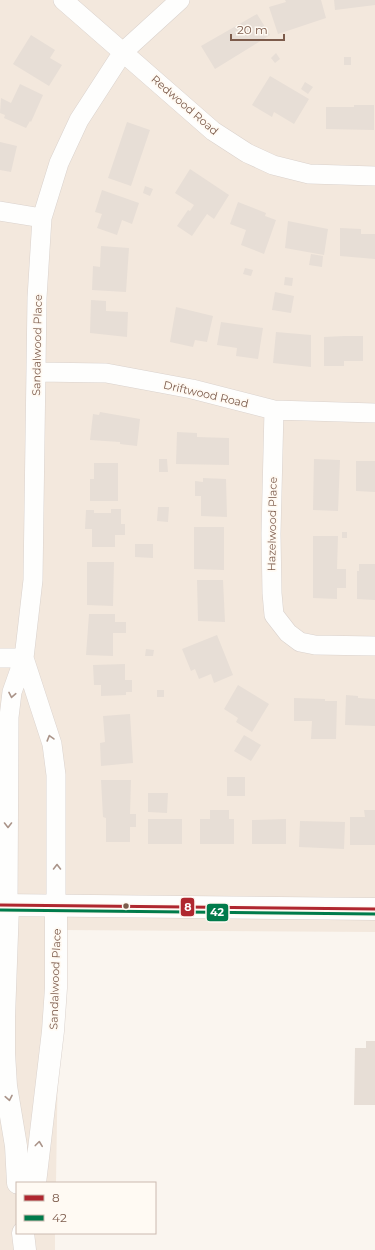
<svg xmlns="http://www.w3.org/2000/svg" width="375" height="1250" font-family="Montserrat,sans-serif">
	<rect width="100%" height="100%" fill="#faf5ef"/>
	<path fill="#f3e8dd" d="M0,0H375V932L60,930L56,1183H17V1233H55V1250H0Z"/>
	<path fill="#e7ded6" d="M285,0H321L326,18L278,34L269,7L286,2Z
		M334,0H375V5L335,10Z
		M257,14L270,35L215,69L201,46Z
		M31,35L55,50L50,58L62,65L49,86L13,64Z
		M276,53L280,59L275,63L271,58Z
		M344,57H351V65H344Z
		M270,76L309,99L294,124L274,112L272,117L252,105Z
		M305,82L313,87L308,94L301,89Z
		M20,84L43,95L31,122L30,121L26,128L4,118L5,115L0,113L1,98L11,103Z
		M354,105H374V130L326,129V107H354Z
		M127,122L150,130L131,186L108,178Z
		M0,142L17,146L11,172L0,170Z
		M190,169L229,195L214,219L207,214L192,236L177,226L188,210L190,211L194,205L175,193Z
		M145,186L153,189L150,196L143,193Z
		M102,190L139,203L132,224L122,220L117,235L97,228L102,214L95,212Z
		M238,202L266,213L265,216L276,220L264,254L241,245L246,230L230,224Z
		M288,221L328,229L324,255L285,248Z
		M340,228L361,229V234H375V259L340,256Z
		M101,246L129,248L126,292L92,290L93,266L100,267Z
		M311,254L323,256L322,267L309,265Z
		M245,268L253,270L251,276L243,274Z
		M285,277L293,278L292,286L284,285Z
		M275,292L294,296L291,313L272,310Z
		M91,300L106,301V311L128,312L127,337L90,333Z
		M176,307L213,316L207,342L195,340L193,347L170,342Z
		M221,322L263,328L258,359L236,356L237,348L217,345Z
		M276,332L311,335V367L273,363Z
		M344,336H363V361H344V366H324V337Z
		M100,412L140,419L137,446L120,444V442L90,440L93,414L99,415Z
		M177,432L197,433V437L229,438V465L176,464Z
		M159,459H167L168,472H159Z
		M314,459L340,460L338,511L313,510Z
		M356,461H375V492L356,491Z
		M94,463H118V501H90V479H94Z
		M203,478L226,479L227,517L201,516V496H195V481L203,482Z
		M158,507H169L168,522L157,521Z
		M111,509H121V524H125V535H115V547H92V529H85L86,510H94V513H111Z
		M194,527H224V570L194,569Z
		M342,532H347V538H342Z
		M313,536H338L337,569H346V588H337V599L313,598Z
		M135,544H153V558L135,557Z
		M87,562H114L113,606L87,605Z
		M359,564H375V600L357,599V571H359Z
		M197,580H223L225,622L198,621Z
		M89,614H115V622H126V633H113V656L86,655Z
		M217,635L233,675L214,683L211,674L199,679L195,669L191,671L182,649Z
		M146,649L154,650L153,656H145Z
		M125,664V680H132V692H126V695L101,696V685H94L93,665Z
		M238,685L269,704L252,732L236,722L238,718L224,709Z
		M157,690H164V697H157Z
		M346,695L358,696V698L375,699V726L345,725Z
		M294,698L325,699V701H337L336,739H311L312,721H294Z
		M130,714L133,763L101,766L100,743L105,742L103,716Z
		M244,735L261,745L251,761L234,751Z
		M227,777H245V796H227Z
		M101,780H131L130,814H136V827H130V842H106V818L103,817Z
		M148,793H168L167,813L148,812Z
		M210,810H229V819H234V844H200V819H210Z
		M364,810H375V845H350V817H365Z
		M148,819H182V844H148Z
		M286,819V844H252V820Z
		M300,821L345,822L344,849L299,847Z
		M366,1041H375V1105H354L355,1048H366Z"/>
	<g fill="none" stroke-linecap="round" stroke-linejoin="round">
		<g stroke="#dad2cd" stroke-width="20">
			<path id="minor" d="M63,0L213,131L247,153L273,165L309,174L375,176
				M0,211L42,218
				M37,372L106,373L192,389L274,410L375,413
				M274,410L271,534L272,593L274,615L288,633L300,642L315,645L375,646
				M0,658H24
				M24,658L52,744L56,775V906
				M8,906L9,717L12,692L24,658L33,580L37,298L42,218L59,163L79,120L123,52L180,0"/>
		</g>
		<g stroke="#dad2cd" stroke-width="23">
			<path id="tertiary" d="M8,906L4,1017V1053L6,1086L16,1146L18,1183
				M35,1183L53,1031L56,988V906
				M23,1233L25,1250"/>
		</g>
		<g stroke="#dad1cb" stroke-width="23">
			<path id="secondary" d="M0,905L375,909"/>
		</g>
		<use href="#minor" stroke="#fefefd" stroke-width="19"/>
		<use href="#tertiary" stroke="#fefefd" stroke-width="22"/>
		<use href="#secondary" stroke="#fefefd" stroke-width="22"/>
		<g stroke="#fffaf3" stroke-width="6">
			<path id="bus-1" d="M0,905L375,909"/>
		</g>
		<g stroke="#fffaf3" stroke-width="6">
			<path id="bus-2" d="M0,910L375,914"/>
		</g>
		<use href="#bus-1" stroke="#af272f" stroke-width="3"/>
		<use href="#bus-2" stroke="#007b4b" stroke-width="3"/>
	</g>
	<defs><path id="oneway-chevron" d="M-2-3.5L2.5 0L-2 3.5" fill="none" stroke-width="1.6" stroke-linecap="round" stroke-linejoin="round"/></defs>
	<g stroke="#aa9489">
		<use href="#oneway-chevron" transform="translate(12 695) rotate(101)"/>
		<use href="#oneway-chevron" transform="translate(50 738) rotate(-106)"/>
		<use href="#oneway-chevron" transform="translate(8 825) rotate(90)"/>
		<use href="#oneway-chevron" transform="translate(57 867) rotate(-90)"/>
		<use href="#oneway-chevron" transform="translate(9 1098) rotate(79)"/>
		<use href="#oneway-chevron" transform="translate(39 1144) rotate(-83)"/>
	</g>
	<circle fill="#7c5b4b" stroke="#fffaf3" stroke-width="1.5" cx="126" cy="906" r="3.5"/>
	<g text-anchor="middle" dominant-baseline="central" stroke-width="3.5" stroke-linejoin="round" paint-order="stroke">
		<g font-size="11" fill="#7c5b4b" stroke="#fffaf3">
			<text transform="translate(185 105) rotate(41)">Redwood Road</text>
			<text transform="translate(37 345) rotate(-89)">Sandalwood Place</text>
			<text transform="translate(206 394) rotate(13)">Driftwood Road</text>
			<text transform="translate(272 524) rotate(-89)">Hazelwood Place</text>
			<text transform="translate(55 979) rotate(-88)">Sandalwood Place</text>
		</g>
	</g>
	<g stroke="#fffaf3" stroke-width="1.5">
		<rect x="180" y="897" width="15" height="20" rx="4" fill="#af272f"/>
		<rect x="206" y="903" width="23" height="19" rx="4" fill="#007b4b"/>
	</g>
	<g font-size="11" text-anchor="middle" font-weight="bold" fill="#fff">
		<text x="188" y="911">8</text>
		<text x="217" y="916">42</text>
	</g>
	<rect x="16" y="1182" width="140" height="52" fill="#fffaf3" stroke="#cbbab0"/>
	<rect x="24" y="1195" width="20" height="6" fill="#af272f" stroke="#cbbab0"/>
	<text x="52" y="1202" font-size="12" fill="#7c5b4b">8</text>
	<rect x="24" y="1215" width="20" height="6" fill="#007b4b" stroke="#cbbab0"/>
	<text x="52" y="1222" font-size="12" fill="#7c5b4b">42</text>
	<path d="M231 34v6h53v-6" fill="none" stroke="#7c5b4b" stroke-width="2"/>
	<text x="237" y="34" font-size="12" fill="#7c5b4b" stroke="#fffaf3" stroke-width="3" paint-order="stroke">20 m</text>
</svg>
